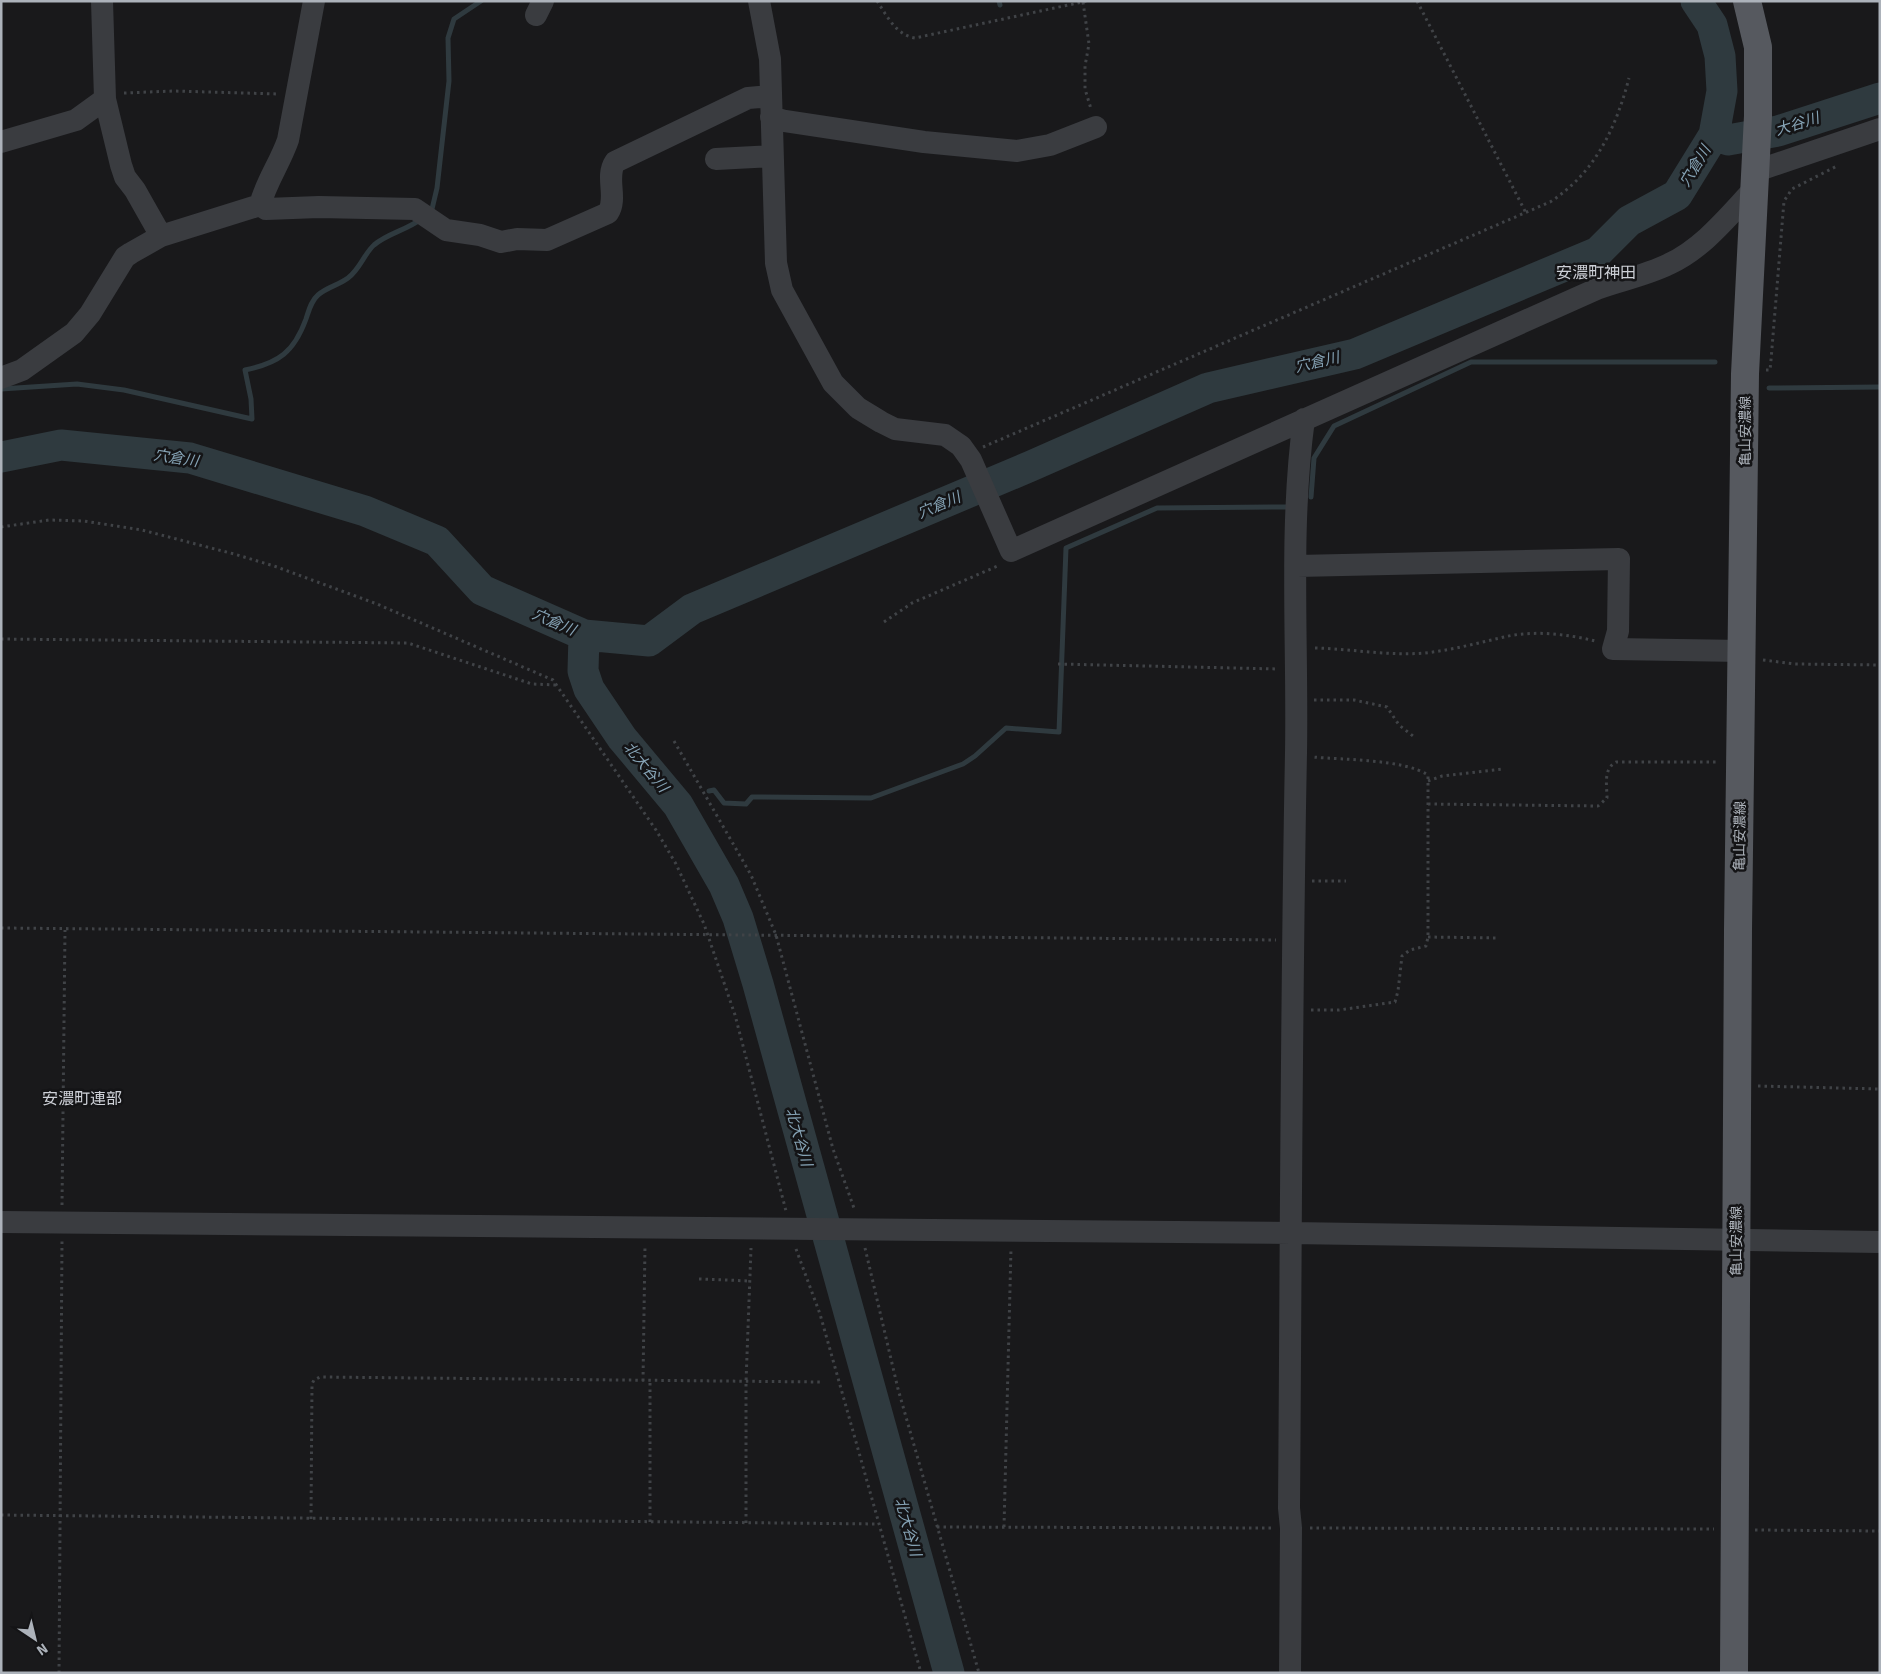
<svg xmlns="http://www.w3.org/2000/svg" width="1881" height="1674" font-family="Signika,'Noto Sans JP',sans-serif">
	<rect width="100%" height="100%" fill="#19191b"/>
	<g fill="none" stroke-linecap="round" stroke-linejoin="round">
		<path stroke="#2f3a3f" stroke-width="5" d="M999,1L1000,5
			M432,209L437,188L449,81L448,38L454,19L481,1
			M1769,388L1880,387
			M1,389L77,384L124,390L252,419L251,399L245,370C279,363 294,352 306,319C309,310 311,301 318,295C327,287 339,285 348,278C360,269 364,254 374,245C388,233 407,230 421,219
			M1311,497L1314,458L1334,426L1471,362H1715
			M709,791L714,790L724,803L746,804L752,797L871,798L963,764L975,756L1006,728L1059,732L1066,548L1157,508L1286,507"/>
		<path stroke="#2f3a3f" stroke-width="31" d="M1714,135L1728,140L1778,131L1880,98
			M1,457L61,445L190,458L365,511L437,541L482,590L584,635L649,641L692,609L1031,466L1208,388L1355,354L1598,252L1629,221L1677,195L1714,135L1722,91L1720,56L1712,25L1696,1
			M584,635L583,671L589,689L622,738L678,805L724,885L738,918L758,984L949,1673"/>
		<path stroke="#404347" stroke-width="3" stroke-dasharray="2.5 4" stroke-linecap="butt" d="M877,1C887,16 896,35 915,38L1087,1
			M1417,1L1526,213
			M1083,2L1089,44L1085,66V89L1091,109
			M124,93L174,91L278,94
			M1766,370H1770L1771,360L1784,201L1792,189L1837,166
			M983,447L1550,202C1595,173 1616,128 1629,78
			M1,527L49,520L84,521L142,530L234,554L274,566L377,604L553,680L656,830L676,864L704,924L735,1015L786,1211
			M884,622L912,603L1000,565
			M1,639L408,643L532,684L556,685
			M1315,648C1352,649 1388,656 1425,653C1452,650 1478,643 1504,637C1533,630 1567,634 1595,641
			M1763,660L1795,664L1880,665
			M1058,664L1278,669
			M1314,700H1354L1387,707L1399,725L1413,736
			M674,741L751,875L776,935L833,1149L855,1211
			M1428,781L1442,776L1502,769
			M1428,804L1598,806L1607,798C1607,785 1603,769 1616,762H1718
			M1312,881H1346
			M1,928L1276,940
			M1428,937L1498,938
			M1311,1010H1339L1395,1002L1398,991L1402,956L1410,950L1426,946L1428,937V775C1403,759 1344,760 1313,757
			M1758,1086L1880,1089
			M62,1205L65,930
			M865,1248L898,1389L979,1673
			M796,1249L820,1314L921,1673
			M699,1279L750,1281
			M643,1381L645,1246
			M1,1515L878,1524
			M311,1519L312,1384L314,1380L320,1377L821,1382
			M650,1522V1381
			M746,1523V1382L751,1248
			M937,1527L1272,1528
			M1004,1527L1011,1248
			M1310,1528L1714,1529
			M1755,1530L1880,1531
			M59,1673L62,1241"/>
		<path stroke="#3a3c40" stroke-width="22" d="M102,1L105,99L121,165L125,177L135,190L161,236
			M759,1L770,59L776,263L782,290L833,383L858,408L881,422L895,429L945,435L961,446L971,460L1011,551L1599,288C1622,280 1647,275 1669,264C1704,248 1730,214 1756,187
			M536,15L543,1
			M771,117L785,121L924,142L1017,151L1050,145L1096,127
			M1,142L76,120L105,99
			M716,159L772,156
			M1756,171L1880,129
			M260,205C266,182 280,163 288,140L314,1
			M1,378L22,370L74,333L90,314L125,257L131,253L161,236L260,205L266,209L319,207L415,209L446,230L480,235L501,242L517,239L547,240L608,213C618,198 605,177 615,162L748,98L771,96
			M1297,566L1619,559L1618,631L1613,649L1743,651
			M1,1222L1291,1233L1880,1242
			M1290,1673L1291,1528L1289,1508C1291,1256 1291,1004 1296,753C1298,642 1289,529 1304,419"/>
		<path stroke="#56595f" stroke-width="28" d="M1734,1673L1738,930L1745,374L1758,116V47L1747,1"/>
	</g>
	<g text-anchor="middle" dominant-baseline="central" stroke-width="5" stroke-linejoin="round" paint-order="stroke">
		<g font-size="14" fill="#acb2ba" stroke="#141416">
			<text transform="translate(1745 431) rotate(-90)">亀山安濃線</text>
			<text transform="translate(1740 836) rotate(-89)">亀山安濃線</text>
			<text transform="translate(1736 1241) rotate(-90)">亀山安濃線</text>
		</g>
		<g font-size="15" font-style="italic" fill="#85a2b4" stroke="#141416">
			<text transform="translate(1797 124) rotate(-17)">大谷川</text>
			<text transform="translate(1695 166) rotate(-59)">穴倉川</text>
			<text transform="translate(1317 362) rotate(-13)">穴倉川</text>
			<text transform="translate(176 458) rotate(9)">穴倉川</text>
			<text transform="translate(939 505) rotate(-23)">穴倉川</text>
			<text transform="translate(554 622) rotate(23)">穴倉川</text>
			<text transform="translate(646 767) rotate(50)">北大谷川</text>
			<text transform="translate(799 1137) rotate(74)">北大谷川</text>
			<text transform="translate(908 1527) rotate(74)">北大谷川</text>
		</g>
		<g font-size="16" fill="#cdd0d7" stroke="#141416">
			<text x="1596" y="273">安濃町神田</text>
			<text x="82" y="1099">安濃町連部</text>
		</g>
	</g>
	<rect width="1881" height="1674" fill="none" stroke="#acb2ba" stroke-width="5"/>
	<g transform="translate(35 1639) rotate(145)" stroke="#141416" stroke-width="4" paint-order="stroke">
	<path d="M0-4L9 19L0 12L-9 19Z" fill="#acb2ba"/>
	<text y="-8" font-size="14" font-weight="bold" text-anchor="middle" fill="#acb2ba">N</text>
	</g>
</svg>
